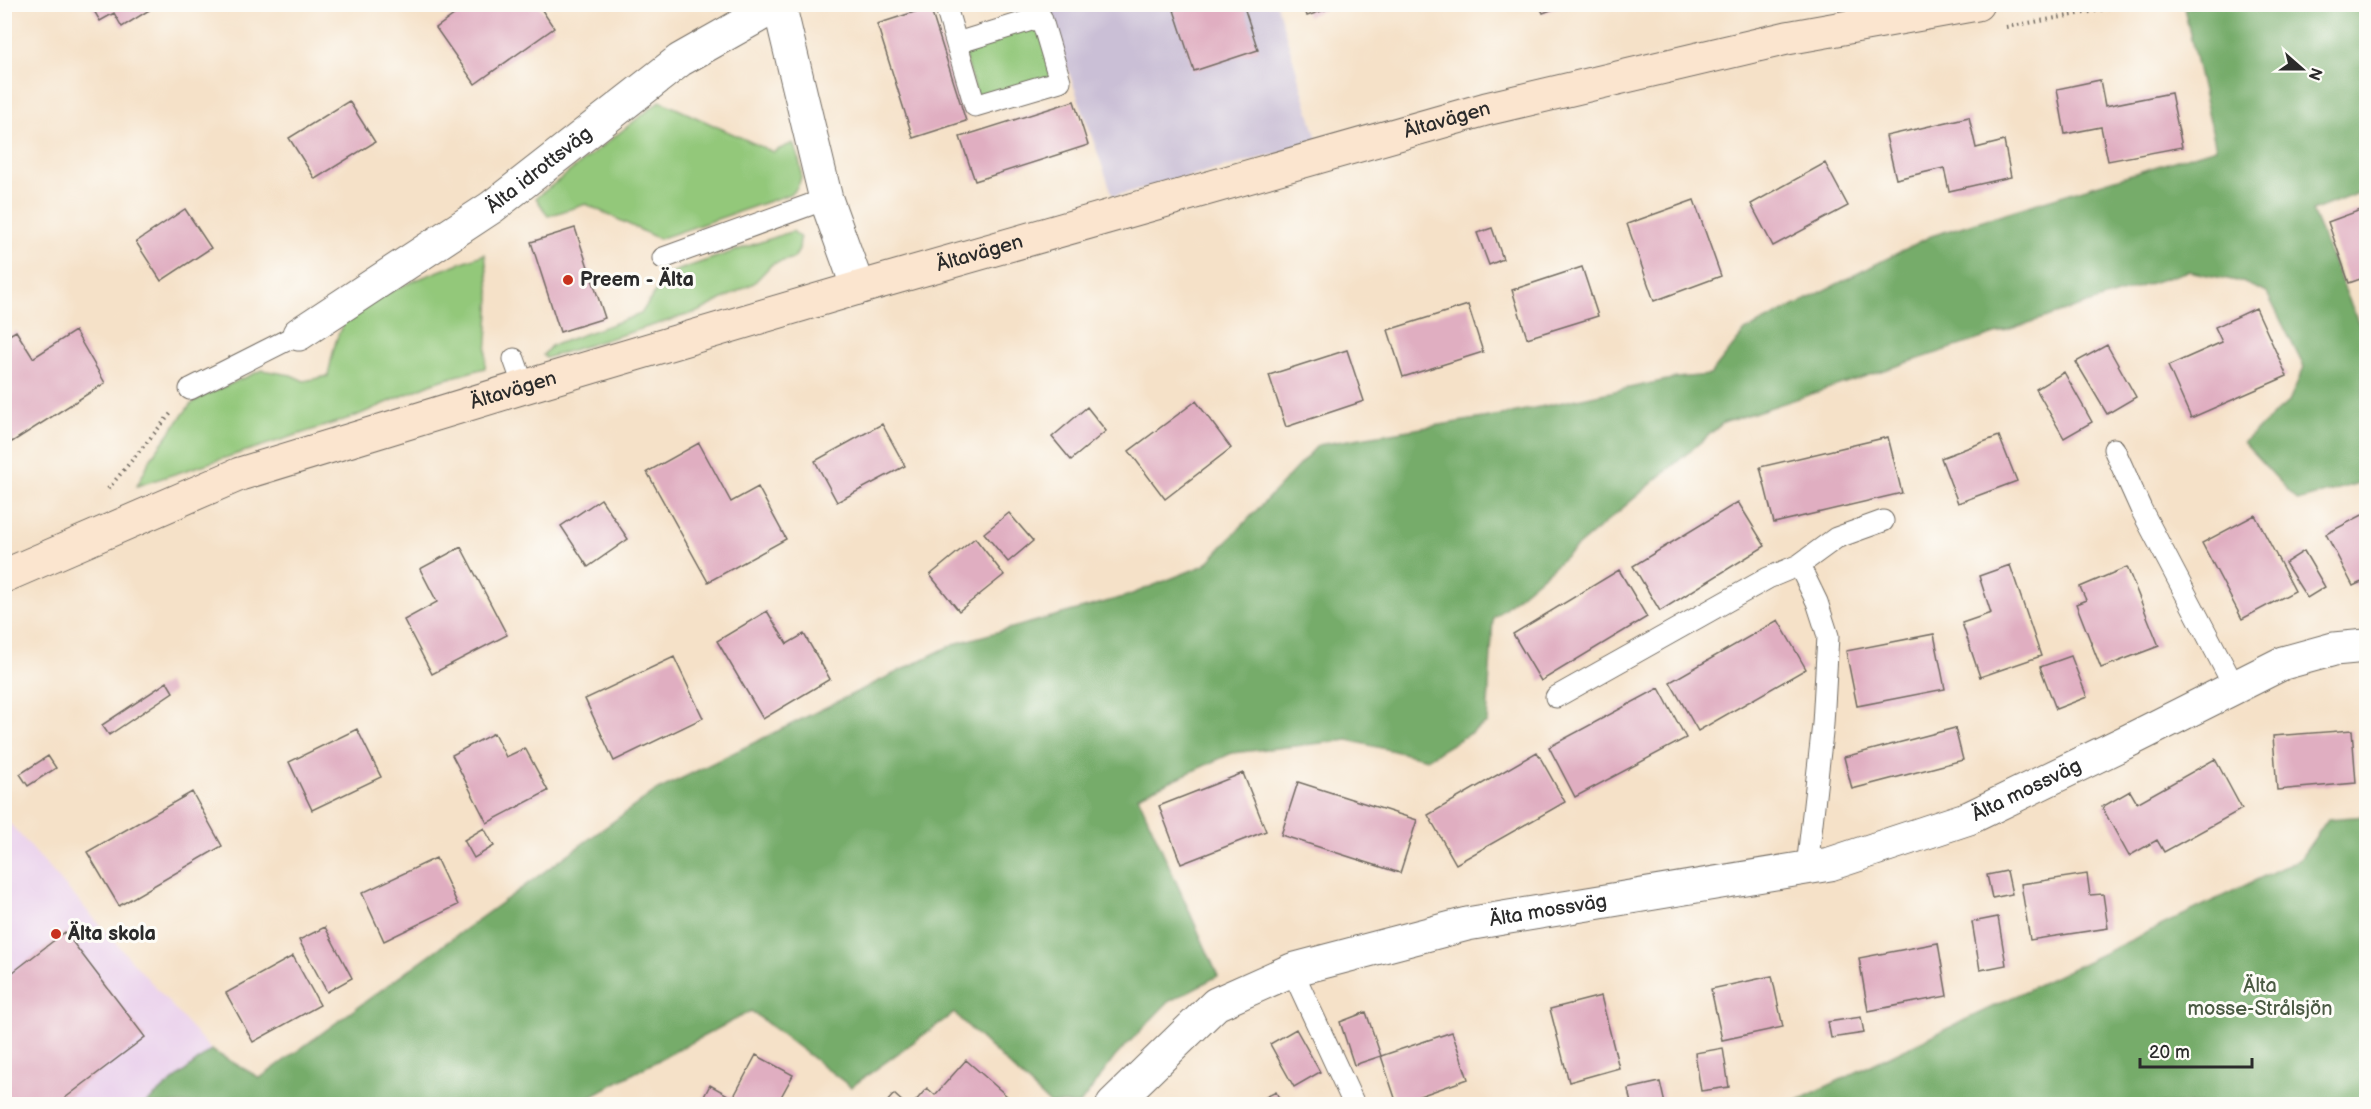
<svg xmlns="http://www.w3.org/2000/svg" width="2371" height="1109" font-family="'Balsamiq Sans',sans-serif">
	<rect width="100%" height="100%" fill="#fdfcf7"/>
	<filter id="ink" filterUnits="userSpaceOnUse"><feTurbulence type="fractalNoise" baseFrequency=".0167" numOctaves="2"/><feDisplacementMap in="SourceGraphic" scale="12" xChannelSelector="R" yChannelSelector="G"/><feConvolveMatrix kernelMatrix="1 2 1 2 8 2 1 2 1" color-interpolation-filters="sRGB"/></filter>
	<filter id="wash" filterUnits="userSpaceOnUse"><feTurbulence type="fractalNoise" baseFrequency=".008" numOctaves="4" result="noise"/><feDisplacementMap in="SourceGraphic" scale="24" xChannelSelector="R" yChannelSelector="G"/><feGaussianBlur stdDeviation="1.35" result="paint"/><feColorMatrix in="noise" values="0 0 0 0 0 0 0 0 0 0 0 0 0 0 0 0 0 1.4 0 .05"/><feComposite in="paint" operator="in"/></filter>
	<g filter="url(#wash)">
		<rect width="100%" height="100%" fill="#f5e1c8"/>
		<path fill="#ead1ec" d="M4,817L211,1050L145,1104H5Z"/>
		<path fill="#cabfd6" d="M1045,5H1277L1318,143L1113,196Z"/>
		<path fill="#93c87a" stroke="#5f7a52" stroke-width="1.5" d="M1038,23L1054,77L978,100L962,45Z
			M660,101L773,152L793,143C798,157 808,177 794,191C790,195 781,197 776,199L659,239L586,204L548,216L536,198Z
			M793,231L800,238L799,250L794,258L772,264L754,283L700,311L546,358L543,355L551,346L641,314L667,274Z
			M485,254L490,297L485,368L435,382L356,416L137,486L151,458L190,405L203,396L262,370L291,375L304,381L328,376C332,358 335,334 347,319C365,296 455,265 485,254Z"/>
		<path fill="#76ac6a" stroke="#506c4a" stroke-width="1.5" d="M2205,5H2366V190L2312,211L2362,331L2364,408L2366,422V481L2298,501L2243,442L2289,401L2304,367L2267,293L2242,282L2188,271L1723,423L1493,618L1487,723L1427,759L1348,740L1232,753L1138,796L1218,976L1168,1002L1115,1057L1080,1104H1050L954,1013L851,1087L751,1011L576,1104H145L211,1050L260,1078L654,792L954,644L1127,596L1205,565L1318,445L1507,414L1676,378L1710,375L1745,331L1931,236L2216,148L2184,8Z
			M2366,816V1104H1790L2300,859L2328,819Z"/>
		<g id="blocks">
			<path fill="#e0aec1" d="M90,4H159L122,27L114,13L100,21Z
				M469,4H491L494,8L500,4H538L554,28L475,84L436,28Z
				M1172,4H1243L1258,50L1194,71Z
				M1303,4H1339V5L1307,16Z
				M1539,5H1564L1543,13Z
				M930,7L966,121L913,138L877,24Z
				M2100,80L2105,106L2171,93L2182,147L2108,161L2101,127L2065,134L2057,89Z
				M349,101L375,142L315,179L289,138Z
				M1074,101L1088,145L975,181L960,137Z
				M1969,117L1976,148L2004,141L2011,177L1949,191L1944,168L1896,179L1886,136Z
				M1825,163L1848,206L1773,246L1751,204Z
				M1694,200L1721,276L1654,301L1627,224Z
				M2366,208V277L2349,283L2328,222Z
				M185,209L211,248L161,281L136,242Z
				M575,228L605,318L560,332L531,242Z
				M1492,228L1503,259L1489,265L1477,233Z
				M1582,267L1598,316L1527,338L1512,290Z
				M1468,305L1483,352L1403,377L1388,330Z
				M2256,308L2287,376L2191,418L2168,366L2222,342L2215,327Z
				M16,331L33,358L75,331L105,383L12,442L4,431V338Z
				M2107,345L2136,397L2107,414L2076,362Z
				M1347,350L1364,401L1286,427L1269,375Z
				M2064,372L2092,422L2064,438L2036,389Z
				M1196,401L1231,448L1165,499L1129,451Z
				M1087,407L1106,431L1071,460L1052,437Z
				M882,424L905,466L837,502L815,461Z
				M1999,436L2017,481L1958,503L1941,458Z
				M1888,437L1902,493L1774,523L1760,467Z
				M699,443L731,502L758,487L786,539L708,582L647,472Z
				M601,499L628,539L588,567L561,526Z
				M1738,502L1765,546L1660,611L1633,566Z
				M1009,513L1033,541L1008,562L984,533Z
				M2366,513V580L2353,586L2326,534Z
				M2255,515L2295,591L2242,619L2202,543Z
				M975,538L1004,575L959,611L930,575Z
				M461,547L507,635L432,674L404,620L437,602L420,569Z
				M2304,551L2325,587L2307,598L2285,563Z
				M2010,565L2041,656L1980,677L1962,623L1991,613L1979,576Z
				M2127,567L2159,646L2101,668L2076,604L2086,600L2080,587Z
				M1619,570L1647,617L1541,681L1513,634Z
				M767,611L787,644L804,634L830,679L763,719L717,641Z
				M1778,620L1806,669L1698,731L1670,682Z
				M1934,634L1945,689L1857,706L1846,651Z
				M2071,656L2087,697L2056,709L2040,667Z
				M674,657L703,718L614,761L585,699Z
				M167,682L173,692L109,735L102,725Z
				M1659,688L1686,738L1575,797L1549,747Z
				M1955,728L1963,760L1852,789L1844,757Z
				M357,729L381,777L312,810L289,762Z
				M2352,730L2356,783L2277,790L2273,736Z
				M494,733L506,757L525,748L548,791L487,823L452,755Z
				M1537,752L1565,802L1456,864L1428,815Z
				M48,756L56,768L28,786L20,774Z
				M2215,759L2242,809L2164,852L2157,840L2129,856L2102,807L2130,791L2137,803Z
				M1243,773L1266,831L1181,864L1159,806Z
				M1298,782L1417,820L1400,873L1281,835Z
				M192,792L222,846L119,906L87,852Z
				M484,828L494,846L474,858L464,840Z
				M436,858L458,905L384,941L362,893Z
				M2007,871L2012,894L1992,898L1987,875Z
				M2087,874L2090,895L2103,894L2108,928L2030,940L2021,884Z
				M1998,917L2006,965L1980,970L1972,922Z
				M325,927L352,978L327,992L299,940Z
				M65,932L145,1037L65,1098L70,1104H4V979Z
				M1938,943L1947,996L1868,1011L1859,958Z
				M293,956L320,1005L253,1042L226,993Z
				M1772,976L1783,1027L1722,1040L1711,989Z
				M1601,996L1619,1068L1569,1082L1550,1009Z
				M1366,1012L1381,1056L1354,1065L1340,1022Z
				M1861,1017L1864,1033L1831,1038L1828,1022Z
				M1296,1029L1320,1072L1294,1087L1270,1044Z
				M1452,1032L1468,1079L1397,1104L1381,1056Z
				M1723,1048L1729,1087L1701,1091L1695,1053Z
				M756,1055L793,1075L777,1104H700L710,1085L733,1098Z
				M966,1060L1007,1096L1000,1104H913L927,1088L935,1095Z
				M1660,1082L1665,1104H1631L1628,1089Z
				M1276,1092L1282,1104H1252Z
				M894,1094L905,1104H885Z"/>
		</g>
	</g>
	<g filter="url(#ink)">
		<use href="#blocks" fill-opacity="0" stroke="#726b62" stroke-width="1.5"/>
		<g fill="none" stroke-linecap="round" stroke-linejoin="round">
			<g stroke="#726b62" stroke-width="23">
				<path id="lane" d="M945,4L975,106L1060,81L1041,17L957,43
					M663,258L826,199
					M514,359L524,387
					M190,389L299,334
					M2114,449L2141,509L2235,688
					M1799,565L1817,602L1828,636L1823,724L1807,868
					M1556,697L1768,578L1799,565L1836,538L1883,521
					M1292,970L1354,1104"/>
			</g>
			<g stroke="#726b62" stroke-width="35">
				<g id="street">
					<path d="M779,4L826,199L858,288"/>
					<path id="s1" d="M299,334L492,207L680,60L779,4"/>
					<path id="s2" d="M1113,1104L1216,1004L1292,970L1467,924L1830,864L1969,818L2132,739L2283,663L2334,649L2366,646"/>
				</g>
			</g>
			<g stroke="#726b62" stroke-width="35">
				<g id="secondary">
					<path id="s3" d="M4,576L240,474L524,387L858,288L1486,109L1787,38L1977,4"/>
				</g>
			</g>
			<path stroke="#726b62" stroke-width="4" stroke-dasharray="1.5 4.5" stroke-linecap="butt" d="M2006,27L2135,4
				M108,489L172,412"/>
			<use href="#lane" stroke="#fff" stroke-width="21"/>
			<use href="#street" stroke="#fff" stroke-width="33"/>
			<use href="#secondary" stroke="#fbe5cf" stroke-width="33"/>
		</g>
	</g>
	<g fill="#c8321e" stroke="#fdfcf7" stroke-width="2">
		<circle cx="568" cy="280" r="6"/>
		<circle cx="56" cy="934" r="6"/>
	</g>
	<g text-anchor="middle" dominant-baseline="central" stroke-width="6" stroke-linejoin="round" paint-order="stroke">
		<g font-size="20" fill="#2b2b2b" stroke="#fdfcf7">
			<text stroke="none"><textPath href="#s3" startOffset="1515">Ältavägen</textPath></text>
			<text stroke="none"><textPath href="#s1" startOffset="291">Älta idrottsväg</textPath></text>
			<text stroke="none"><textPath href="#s3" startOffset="1029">Ältavägen</textPath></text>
			<text stroke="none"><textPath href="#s3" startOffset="543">Ältavägen</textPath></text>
			<text stroke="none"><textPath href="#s2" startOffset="986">Älta mossväg</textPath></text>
			<text stroke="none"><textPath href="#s2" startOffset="490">Älta mossväg</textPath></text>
		</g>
		<g font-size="20" font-weight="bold" fill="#2b2b2b" stroke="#fdfcf7" text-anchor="start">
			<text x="580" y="280">Preem - Älta</text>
			<text x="68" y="934">Älta skola</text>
		</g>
		<g font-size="20" fill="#4a5a43" stroke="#fdfcf7">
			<text x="2260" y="986">Älta<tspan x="2260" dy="23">mosse-Strålsjön</tspan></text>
		</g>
	</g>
	<rect width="2371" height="1109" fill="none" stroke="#fdfcf7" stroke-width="24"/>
	<g transform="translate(2302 69) rotate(111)" stroke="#fdfcf7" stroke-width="4.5" paint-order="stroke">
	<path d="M0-4.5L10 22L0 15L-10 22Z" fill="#2b2b2b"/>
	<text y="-9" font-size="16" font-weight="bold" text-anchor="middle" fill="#2b2b2b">N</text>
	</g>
	<path d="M2140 1058v9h112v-9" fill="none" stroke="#2b2b2b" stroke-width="3"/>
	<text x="2149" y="1058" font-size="18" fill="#2b2b2b" stroke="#fdfcf7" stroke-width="4.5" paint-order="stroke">20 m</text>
</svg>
